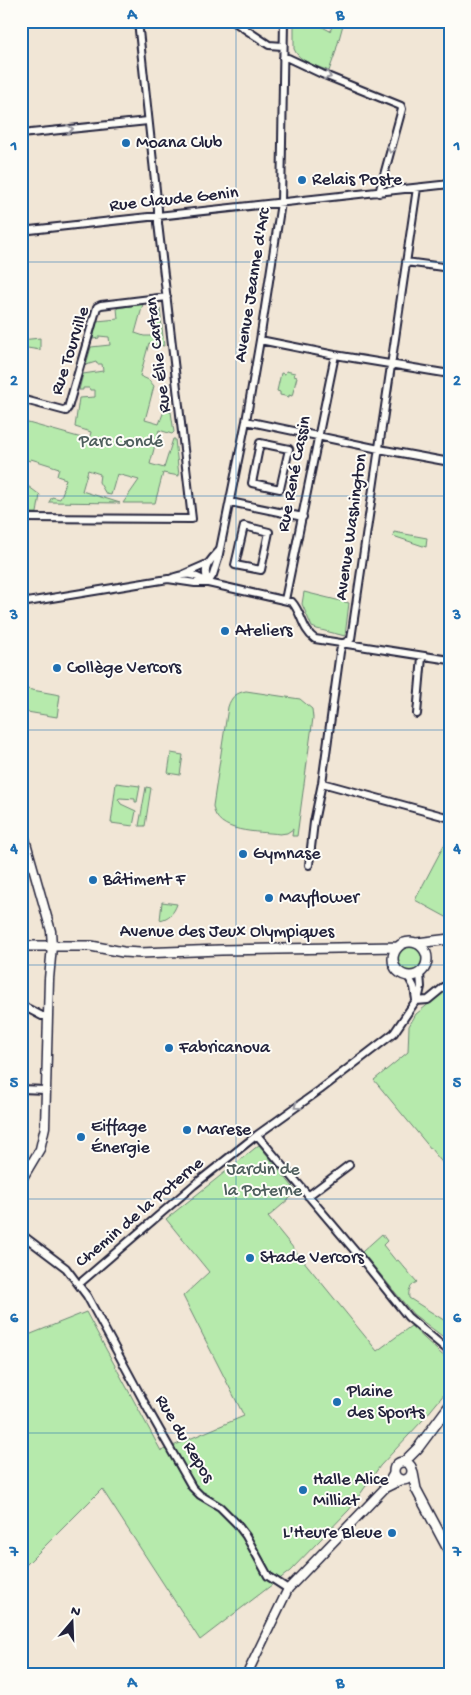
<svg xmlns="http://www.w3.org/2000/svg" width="471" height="1695" font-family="'Gochi Hand',sans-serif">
	<rect width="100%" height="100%" fill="#f1e6d6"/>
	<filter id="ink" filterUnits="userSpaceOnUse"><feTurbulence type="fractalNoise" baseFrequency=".02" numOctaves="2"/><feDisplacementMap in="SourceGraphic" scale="10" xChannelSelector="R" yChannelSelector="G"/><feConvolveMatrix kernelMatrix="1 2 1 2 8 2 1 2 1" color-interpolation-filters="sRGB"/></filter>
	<g filter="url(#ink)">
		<path fill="#b6eaac" stroke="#6c8674" d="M294,21H311L330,31L335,21H344L335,54L329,71C317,66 299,62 294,49Z
			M143,304L135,333L144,336H151L160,309L164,346L149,343L140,376L149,380L154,386L145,420L159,424L164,411L171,412L174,432L172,434L159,430L150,464L164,468L173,439H175L179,476L163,473L155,503H123L139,480L117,474L111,495L106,494L99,482L100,474L88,470L82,491L120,503L49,502L52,497L60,499L64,489L63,488L66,479L57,476L59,468L31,459L30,461L22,458L21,460V421L89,440L91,432L75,427L79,398L95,397V390H90L89,388H83V390H79L83,374L103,371L102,364H97L96,362L86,365L91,347L110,345L109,337L99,336V338L93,339L97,321L118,319L117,308Z
			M40,338V350L21,347V340Z
			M286,371L295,373L294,376L297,377L292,396L289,395V397L280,395V392L277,391L281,373L285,374Z
			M21,481L40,495L37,513H21Z
			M394,532L427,538L426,547L393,536Z
			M304,592L349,603L345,636L317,629L312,627L302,604Z
			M21,688L60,695L57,717L21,711Z
			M246,691L300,699L312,709L313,718L297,836H292L293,829L287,833L280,834C258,831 216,834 213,806L228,707C231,697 236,693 246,691Z
			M171,753L183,755L180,775L168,773Z
			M116,783L140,786L137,802H135V799L120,798L118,799L121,804L136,811L133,826L111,823Z
			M146,787L151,788L145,826H139Z
			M444,845L450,847V915L448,918L415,900Z
			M162,902L177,904C174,913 169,918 160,920Z
			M398 959a12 12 0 1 1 24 0a12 12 0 1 1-24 0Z
			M450,987V1172L374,1080L408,1052L409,1026L416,1014Z
			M259,1145L297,1192L268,1217L377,1351L411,1326L450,1362V1387L422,1421L380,1466L349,1510L290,1571L200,1640L102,1489L21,1570V1338L86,1312L161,1451L244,1416L183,1296L209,1272L166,1219Z
			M382,1234L387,1241L383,1245L396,1261L398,1260L417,1282C410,1286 408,1290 409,1298L450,1324V1342L413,1314L362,1252Z"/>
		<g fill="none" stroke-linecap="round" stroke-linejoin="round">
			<g stroke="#22223b" stroke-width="10">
				<path id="minor" d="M233,21L269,45L283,46
					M283,58H288L322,74L401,106L402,109L379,193
					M21,134L148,121
					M21,231L450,184
					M406,262L450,268
					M260,340L335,355L450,374
					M21,399L66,411
					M63,410L68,408L97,307L101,305L167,297
					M246,421L379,449L450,462
					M260,443L289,449L280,489L252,483Z
					M230,502L303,517
					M21,518L192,519L158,223V209L138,21
					M244,526L269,532L261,570L235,565Z
					M184,574L207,564
					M170,579C185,572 194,574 207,582
					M208,582C202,568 209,562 218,552
					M208,583L213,575L218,559L246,421L260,340L281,203L284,21
					M285,600L335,355
					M21,603L168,579L195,583H208L292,602C302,613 302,630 315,639L450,660
					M417,714L422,657
					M322,783L450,818
					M21,856H30
					M309,865L314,822L322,783L340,652L342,644L351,639L417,188
					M408,976L414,987L416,1000
					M416,1001L428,1000L450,982
					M21,1005L42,1016H48
					M21,1089L46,1090
					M257,1135L360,1257L408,1317L450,1352
					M308,1196L349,1165
					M21,1234L66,1268L87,1296L150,1413L192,1487L200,1495L220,1507L237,1524L246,1536L268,1576L288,1589
					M79,1284L194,1185L257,1135L320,1090L394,1033L419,996L421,987L420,973"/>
			</g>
			<g stroke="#22223b" stroke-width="11">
				<path id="tertiary" d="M21,825L51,931L52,946L49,979L45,1127L40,1149L21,1181
					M387,1487L401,1480
					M247,1674L288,1589L385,1488L394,1473"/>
			</g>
			<g stroke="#22223b" stroke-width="12">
				<path id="secondary" d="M393 959a17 17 0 1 1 34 0a17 17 0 1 1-34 0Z
					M417,943L450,939
					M21,946H91L123,952L140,953L221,950L398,947
					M394 1471a9 9 0 1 1 18 0a9 9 0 1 1-18 0Z
					M404,1462L418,1448L450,1405
					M413,1473L416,1489L450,1553"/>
			</g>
			<use href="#minor" stroke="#fdfcf7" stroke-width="6"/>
			<use href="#tertiary" stroke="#fdfcf7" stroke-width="8"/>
			<use href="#secondary" stroke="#fdfcf7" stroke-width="9"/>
		</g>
		<defs><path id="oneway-chevron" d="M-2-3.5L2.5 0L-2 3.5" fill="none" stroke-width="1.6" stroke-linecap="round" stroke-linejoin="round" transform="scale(1.25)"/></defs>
		<g stroke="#9a9aa2">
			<use href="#oneway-chevron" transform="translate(328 76) rotate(23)"/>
			<use href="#oneway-chevron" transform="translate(70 129) rotate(-6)"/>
			<use href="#oneway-chevron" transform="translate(391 150) rotate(105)"/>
			<use href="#oneway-chevron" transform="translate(297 1106) rotate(144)"/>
		</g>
	</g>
	<path fill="none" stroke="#1f6fb2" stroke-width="1" stroke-opacity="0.55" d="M236,21V1674M21,262H450M21,496H450M21,730H450M21,965H450M21,1199H450M21,1433H450"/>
	<g fill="#1f6fb2" stroke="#fdfcf7" stroke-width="2">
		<circle cx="126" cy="143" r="5"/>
		<circle cx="302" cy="180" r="5"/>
		<circle cx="225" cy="631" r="5"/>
		<circle cx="57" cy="668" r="5"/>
		<circle cx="243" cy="854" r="5"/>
		<circle cx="93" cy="880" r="5"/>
		<circle cx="269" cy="898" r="5"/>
		<circle cx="169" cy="1048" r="5"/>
		<circle cx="187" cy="1130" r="5"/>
		<circle cx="81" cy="1137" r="5"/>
		<circle cx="250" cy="1258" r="5"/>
		<circle cx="337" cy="1402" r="5"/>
		<circle cx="303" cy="1490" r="5"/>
		<circle cx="392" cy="1533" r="5"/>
	</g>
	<g text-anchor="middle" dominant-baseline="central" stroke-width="4" stroke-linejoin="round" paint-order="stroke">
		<g font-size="18" fill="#22223b" stroke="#fdfcf7" text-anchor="start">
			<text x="136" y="143">Moana Club</text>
			<text x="312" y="180">Relais Poste</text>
			<text x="235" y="631">Ateliers</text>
			<text x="67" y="668">Collège Vercors</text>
			<text x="253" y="854">Gymnase</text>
			<text x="103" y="880">Bâtiment F</text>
			<text x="279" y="898">Mayflower</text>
			<text x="179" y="1048">Fabricanova</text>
			<text x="91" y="1127">Eiffage<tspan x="91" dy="21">Énergie</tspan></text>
			<text x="197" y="1130">Marese</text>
			<text x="260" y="1258">Stade Vercors</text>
			<text x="347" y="1392">Plaine<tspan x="347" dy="21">des Sports</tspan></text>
			<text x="313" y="1480">Halle Alice<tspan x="313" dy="21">Milliat</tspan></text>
			<text x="382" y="1533" text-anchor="end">L'Heure Bleue</text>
		</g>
		<g font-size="18" fill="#22223b" stroke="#fdfcf7">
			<text transform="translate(174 200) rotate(-6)">Rue Claude Genin</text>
			<text transform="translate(253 285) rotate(-81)">Avenue Jeanne d'Arc</text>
			<text transform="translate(71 351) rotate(-72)">Rue Tourville</text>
			<text transform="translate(159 355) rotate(-97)">Rue Élie Cartan</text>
			<text transform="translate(295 474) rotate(-79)">Rue René Cassin</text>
			<text transform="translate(352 527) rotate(-82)">Avenue Washington</text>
			<text x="227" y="932">Avenue des Jeux Olympiques</text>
			<text transform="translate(140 1213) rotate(-40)">Chemin de la Poterne</text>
			<text transform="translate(184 1439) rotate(59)">Rue du Repos</text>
		</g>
		<g font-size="18" fill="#4e5e5d" stroke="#fdfcf7">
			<text x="121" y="442">Parc Condé</text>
			<text x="263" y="1170">Jardin de<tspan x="263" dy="21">la Poterne</tspan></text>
		</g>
	</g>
	<rect width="471" height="1695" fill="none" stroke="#fdfcf7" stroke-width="55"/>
	<g transform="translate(72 1622) rotate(19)" stroke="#fdfcf7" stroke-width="4" paint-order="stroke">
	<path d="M0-4L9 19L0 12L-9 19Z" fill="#22223b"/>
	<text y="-8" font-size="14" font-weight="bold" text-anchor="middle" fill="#22223b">N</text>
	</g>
	<rect x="28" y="28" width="416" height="1640" fill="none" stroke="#1f6fb2" stroke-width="2"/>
	<g font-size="16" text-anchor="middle" font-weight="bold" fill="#1f6fb2">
		<text x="132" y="19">A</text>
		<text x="340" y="19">B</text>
		<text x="14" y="150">1</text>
		<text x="457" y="150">1</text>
		<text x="14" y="385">2</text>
		<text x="457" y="385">2</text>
		<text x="14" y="619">3</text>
		<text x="457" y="619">3</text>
		<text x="14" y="853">4</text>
		<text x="457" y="853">4</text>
		<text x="14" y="1087">5</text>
		<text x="457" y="1087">5</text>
		<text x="14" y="1322">6</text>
		<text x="457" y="1322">6</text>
		<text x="14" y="1556">7</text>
		<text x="457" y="1556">7</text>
		<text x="132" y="1687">A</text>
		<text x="340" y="1687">B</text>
	</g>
</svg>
